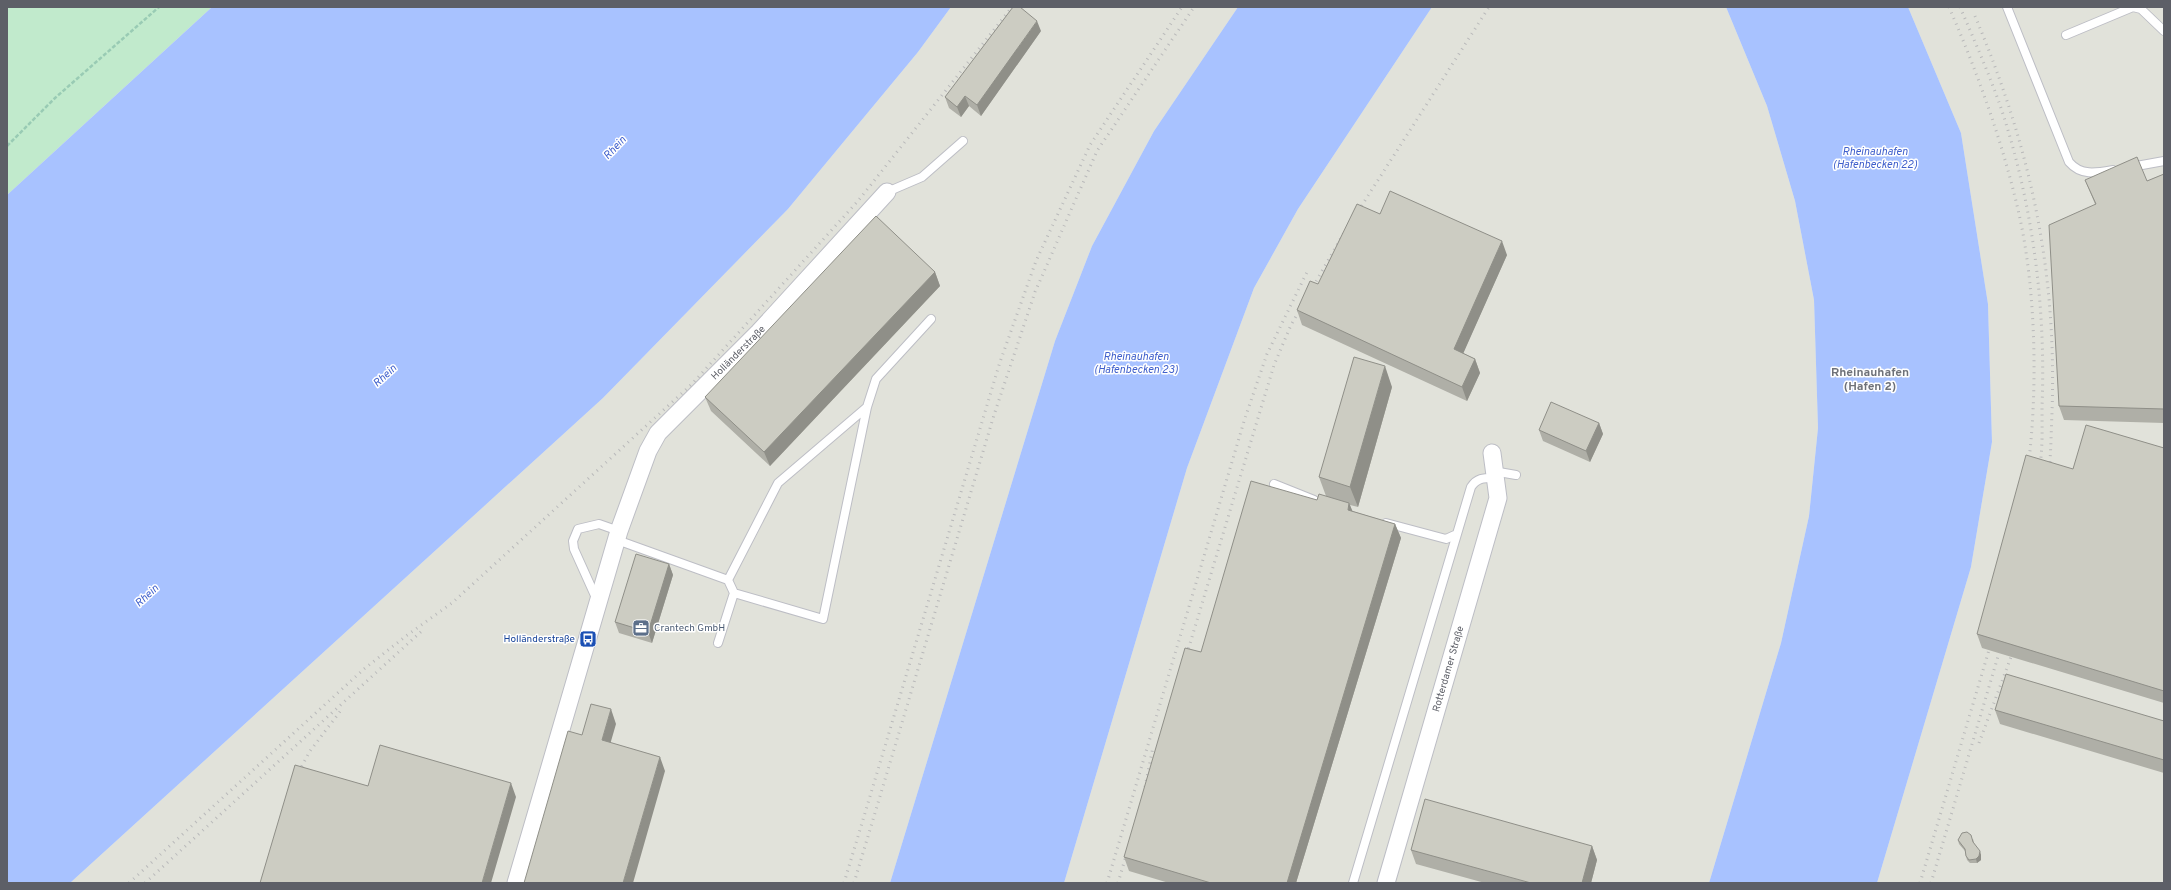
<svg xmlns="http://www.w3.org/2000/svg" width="2171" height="890" font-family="Overpass,sans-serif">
	<rect width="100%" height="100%" fill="#f0f1e6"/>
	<path fill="#e1e2da" d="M951,7H1238L1154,131L1092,246L1055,341L890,883H70L603,398L788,209L918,52Z
		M1432,7H1726L1767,106L1795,201L1814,300L1818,428L1809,516L1781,643L1709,883H1064L1187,468L1254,288L1298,209Z
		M1908,7H2164V883H1877L1971,567L1992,442L1988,304L1961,133Z"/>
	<path fill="#c1eacc" d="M7,7H212L7,195Z"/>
	<path fill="#a8c2ff" d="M212,7H951L918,52L788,209L603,398L70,883H7V195Z
		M1238,7H1432L1298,209L1254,288L1187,468L1064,883H890L1055,341L1092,246L1154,131Z
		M1726,7H1908L1961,133L1988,304L1992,442L1971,567L1877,883H1709L1781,643L1809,516L1818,428L1814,300L1795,201L1767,106Z"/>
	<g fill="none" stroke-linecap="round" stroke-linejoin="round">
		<g stroke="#bdbec5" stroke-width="10">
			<path id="lane" d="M2007,7L2069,162C2081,176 2096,173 2113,170
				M2066,35L2133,7L2141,9L2164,31
				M2131,167L2164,161
				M887,192L922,177L963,141
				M1493,471L1516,475
				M1274,484L1314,500
				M1386,523L1446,539L1457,534L1471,487C1477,478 1483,478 1494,478
				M617,540L728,580L734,593L718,643
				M728,580L778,483L867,407
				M734,593L823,619L867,407L876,379L931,319
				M597,600L574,549L573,541L578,529L599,524L619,531
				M1353,883L1457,534"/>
		</g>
		<g stroke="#bdbec5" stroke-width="19">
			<g id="street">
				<path id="s1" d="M516,883L619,531L648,451L658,433L759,332L887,192"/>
				<path id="s2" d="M1386,883L1498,498L1492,453"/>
			</g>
		</g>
		<path stroke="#99cbb4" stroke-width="2.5" stroke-dasharray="4 2" stroke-linecap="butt" d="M7,146L55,98L159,7"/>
		<use href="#lane" stroke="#fff" stroke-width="8"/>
		<use href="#street" stroke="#fff" stroke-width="17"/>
		<path stroke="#b9b9ba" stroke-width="3" stroke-dasharray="1 5" stroke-linecap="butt" d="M1949,7C1978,74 2003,143 2019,214C2036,290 2038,391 2028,468
			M1960,7C1975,42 1991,78 2003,114C2033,208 2046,308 2042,407C2042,428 2043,450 2039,471
			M1975,16C2030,147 2057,269 2052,413C2051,433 2051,453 2049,473
			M1355,216L1489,7
			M1185,660L1274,365L1291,325L1345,231
			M1979,743L2011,657
			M296,777L310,751L342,709
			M1145,787L1153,747
			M129,883L364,669L406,636L452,603L692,384L858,201L1012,7
			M145,883L424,629
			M844,883L1000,362L1036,261L1090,145L1182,7
			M854,883L994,415L1035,292L1097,151L1194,7
			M1107,883L1245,418L1267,354L1308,270
			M1118,883L1128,849
			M1920,883L1989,650
			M1931,883L1999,653"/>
	</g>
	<path fill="#afafa7" d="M1041,31L981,116L969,106L961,117L949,108L945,97Z
		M2164,174V423L2064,420L2059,406L2095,204L2085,180L2147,181Z
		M1380,214L1507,255L1463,353L1475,359L1480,373L1467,401L1302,325L1297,310L1318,284Z
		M935,272L940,286L770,466L711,411L705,397Z
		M1392,387L1358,507L1350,505L1352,511L1395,524L1401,538L1296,883H1169L1129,871L1124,857L1201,652L1317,500L1326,496L1319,477Z
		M1599,423L1603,434L1590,462L1543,441L1539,430Z
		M2164,448V703L1982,648L1977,634L2073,469Z
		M669,564L673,575L652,643L619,633L615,622Z
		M1995,710L2164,721V773L2000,724Z
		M1973,839L1974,843L1981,855V860L1977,863H1970L1967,860L1966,856L1965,851L1959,844L1958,840Z
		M1592,846L1597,860L1591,883H1485L1416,864L1411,850Z"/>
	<path fill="#8f8f88" d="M1037,21L1041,31L981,116L977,105Z
		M965,96L969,106L961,117L957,107Z
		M1502,241L1507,255L1459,363L1454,349Z
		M935,272L940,286L770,466L764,452Z
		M1475,359L1480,373L1467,401L1462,387Z
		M1385,366L1392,387L1358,507L1350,487Z
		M1599,423L1603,434L1590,462L1586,451Z
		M1349,503L1355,517L1348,510Z
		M1395,524L1401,538L1296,883H1287Z
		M669,564L673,575L652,643L648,632Z
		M611,709L616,724L607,755L602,740Z
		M660,757L665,771L633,883H623Z
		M511,783L516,797L491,883H482Z
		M1592,846L1597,860L1591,883H1582Z
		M1980,851L1981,855V860L1977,863L1976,859Z"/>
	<path fill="#ccccc2" stroke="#8f8f88" d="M1013,7H1020L1037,21L977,105L965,96L957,107L945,97Z
		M2137,157L2147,181L2164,174V409L2059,406L2049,225L2096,204L2085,180Z
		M1390,191L1502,241L1454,349L1475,359L1462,387L1297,310L1310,281L1318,284L1357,204L1380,214Z
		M876,216L935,272L764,452L705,397Z
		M1354,357L1385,366L1350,487L1319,477Z
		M1551,402L1599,423L1586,451L1539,430Z
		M2086,425L2164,448V691L1977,634L2026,455L2073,469Z
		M1251,481L1317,500L1319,494L1349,503L1348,510L1395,524L1287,883H1211L1124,857L1185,648L1201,652Z
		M636,554L669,564L648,632L615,622Z
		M2006,674L2164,721V760L1995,710Z
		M591,704L611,709L602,740L660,757L623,883H524L568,731L582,735Z
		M380,745L511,783L482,883H260L295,765L368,786Z
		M1425,799L1592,846L1582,883H1531L1411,850Z
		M1967,832L1971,835L1973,842L1980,851L1979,856L1976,859L1969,860L1966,856L1965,849L1958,840L1962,833Z"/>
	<defs>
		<g id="office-square" transform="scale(0.9)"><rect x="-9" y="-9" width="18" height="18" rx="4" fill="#5c6f8a" stroke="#fff"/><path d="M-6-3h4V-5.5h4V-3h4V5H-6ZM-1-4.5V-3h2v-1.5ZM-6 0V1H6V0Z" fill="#fff"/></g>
		<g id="bus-square" transform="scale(0.9)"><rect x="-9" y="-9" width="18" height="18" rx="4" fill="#1a4fb4" stroke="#fff"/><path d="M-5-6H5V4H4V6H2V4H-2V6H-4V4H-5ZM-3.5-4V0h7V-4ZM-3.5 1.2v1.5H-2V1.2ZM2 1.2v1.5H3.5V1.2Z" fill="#fff"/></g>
	</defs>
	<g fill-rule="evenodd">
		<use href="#office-square" x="641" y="628"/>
		<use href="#bus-square" x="588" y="639"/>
	</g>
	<g text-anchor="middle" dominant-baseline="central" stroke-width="3" stroke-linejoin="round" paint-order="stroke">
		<g font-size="10" fill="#5d5f67" stroke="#fff">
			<text stroke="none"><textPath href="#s1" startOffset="586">Holländerstraße</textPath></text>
			<text stroke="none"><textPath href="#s2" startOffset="223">Rotterdamer Straße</textPath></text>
		</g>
		<g font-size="10" fill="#4e5e75" stroke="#fff" text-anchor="start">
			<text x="654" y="628">Crantech GmbH</text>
		</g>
		<g font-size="10" fill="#164399" stroke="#fff" text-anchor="end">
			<text x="575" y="639">Holländerstraße</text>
		</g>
		<g font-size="11" font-style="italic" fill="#4060cc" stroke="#fff">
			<text transform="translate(615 148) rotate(-47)">Rhein</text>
			<text x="1875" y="152">Rheinauhafen<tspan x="1875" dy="13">(Hafenbecken 22)</tspan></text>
			<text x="1136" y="357">Rheinauhafen<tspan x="1136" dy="13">(Hafenbecken 23)</tspan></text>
			<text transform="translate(385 376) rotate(-43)">Rhein</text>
			<text transform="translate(147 596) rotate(-43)">Rhein</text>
		</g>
		<g font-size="12" font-weight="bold" fill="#6e7179" stroke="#fff">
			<text x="1870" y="373">Rheinauhafen<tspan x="1870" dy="14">(Hafen 2)</tspan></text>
		</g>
	</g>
	<rect width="2171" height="890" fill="none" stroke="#5d5f67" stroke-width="16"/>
</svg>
